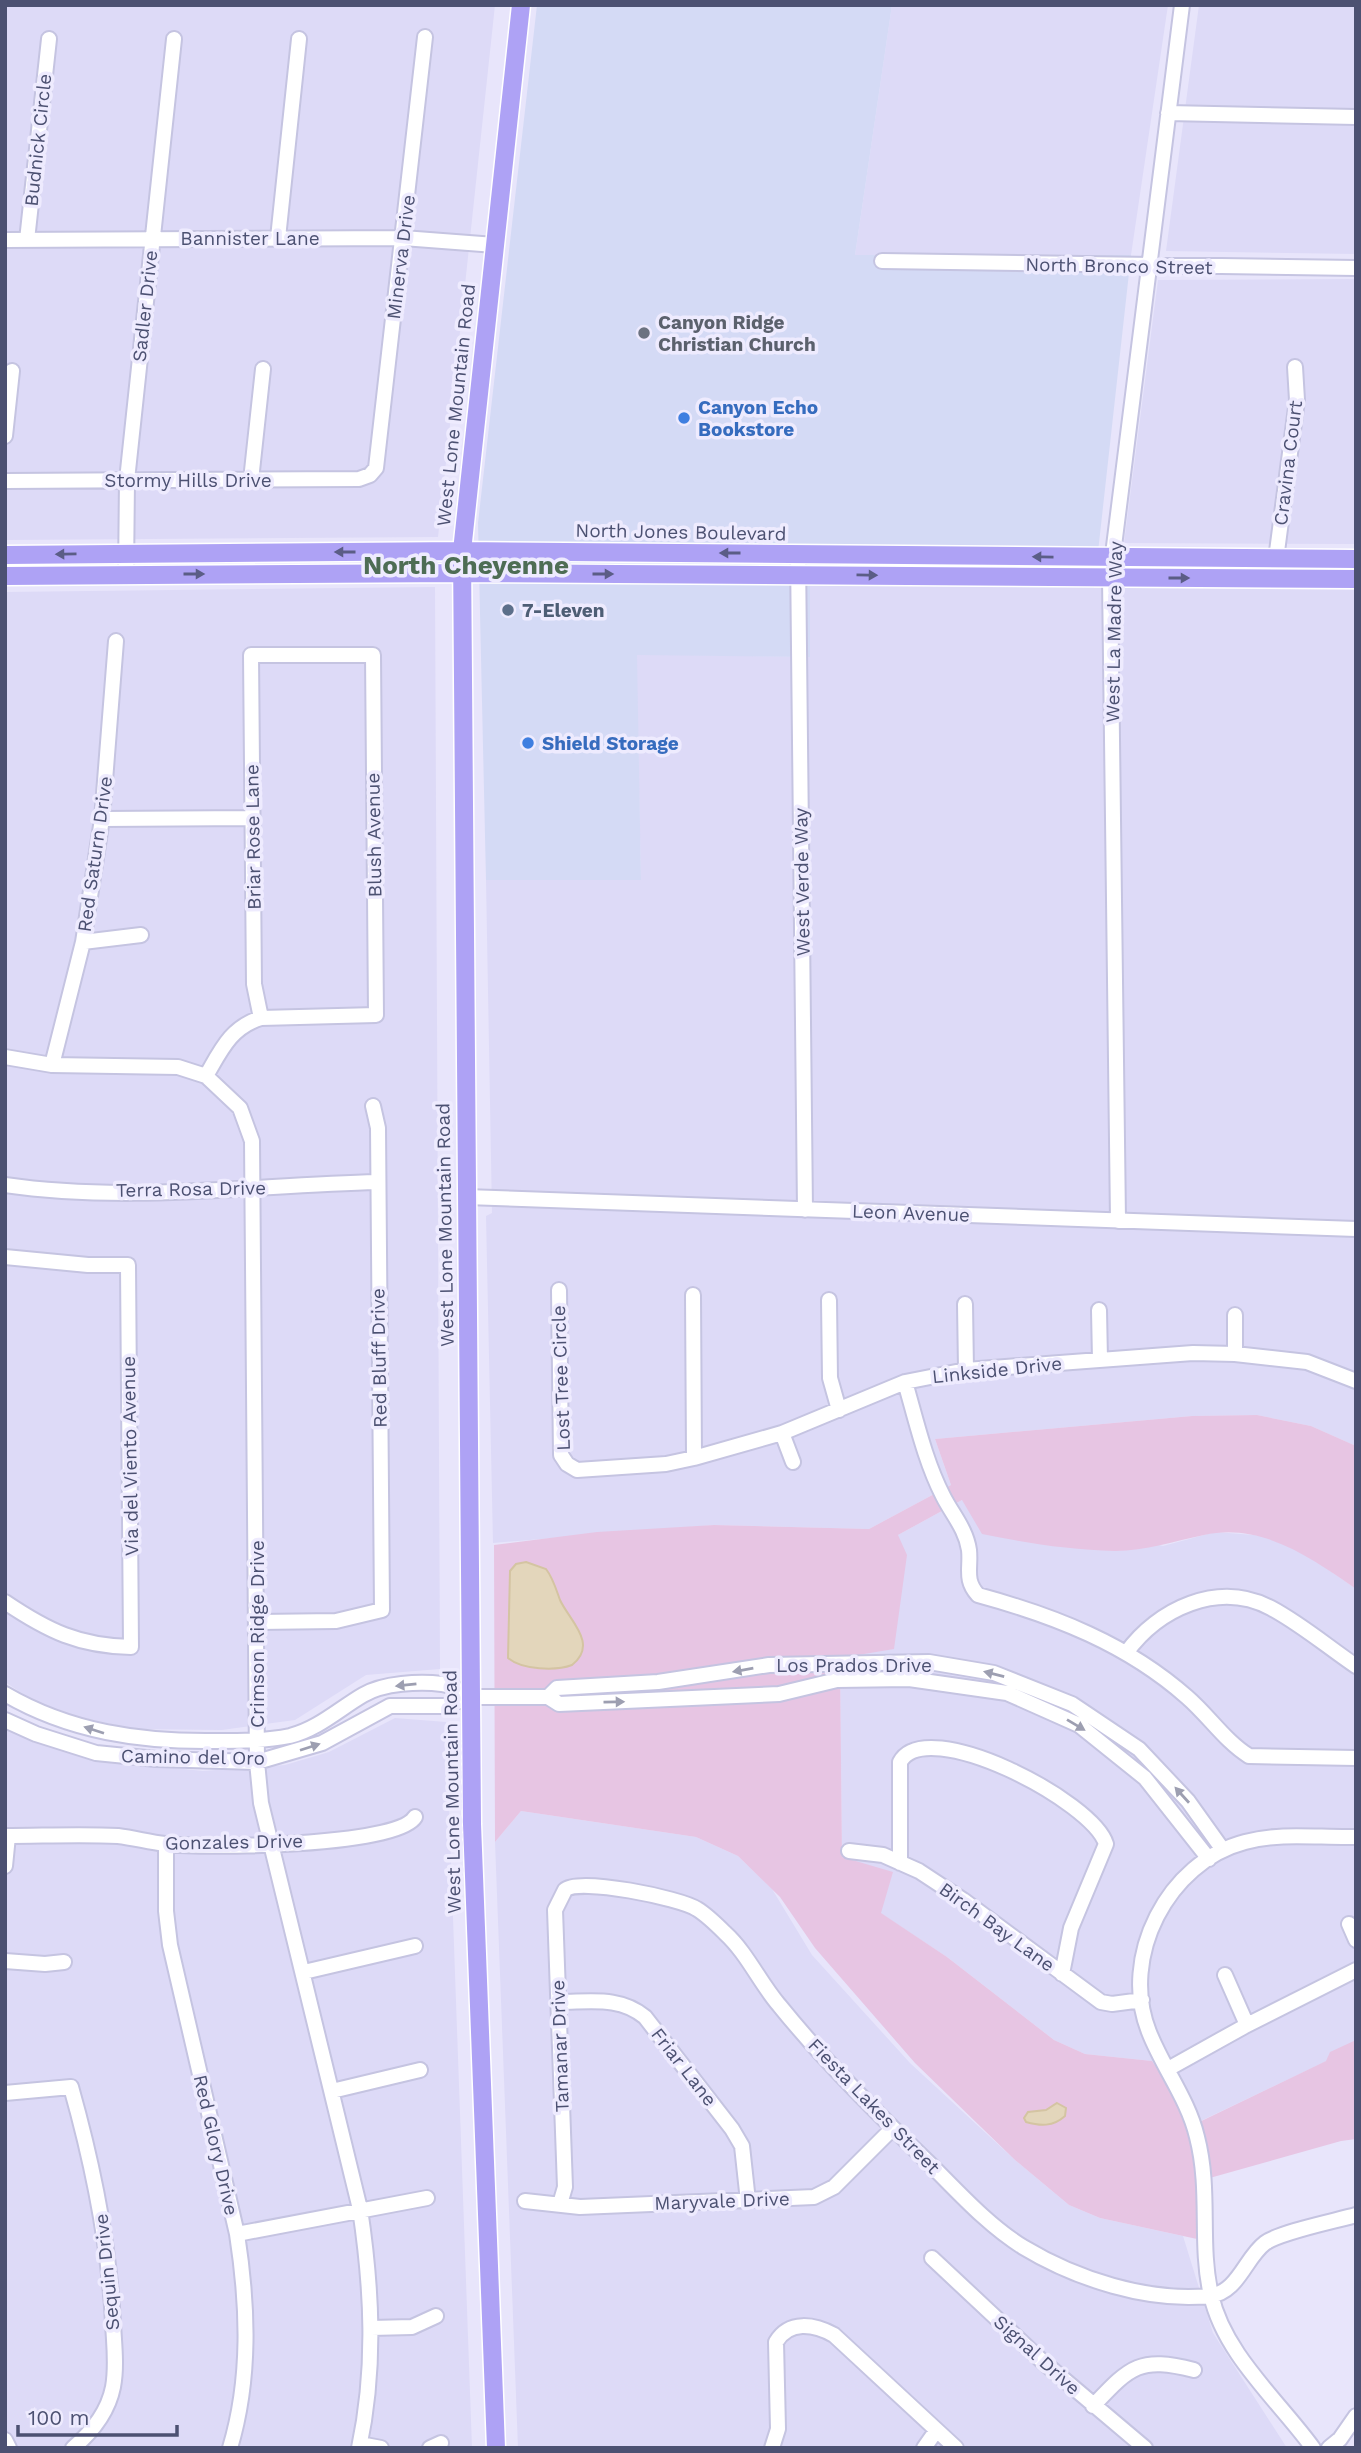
<svg xmlns="http://www.w3.org/2000/svg" width="1361" height="2453" font-family="'Work Sans',sans-serif">
	<rect width="100%" height="100%" fill="#e8e5fb"/>
	<path fill="#dddaf7" d="M5,5H495L438,537L5,540Z
		M892,5H1168L1131,255H855Z
		M1199,5H1356V254L1166,251Z
		M1356,279V544L1124,543L1158,280Z
		M810,585L1356,590V1446L1311,1426L1257,1415L1192,1416L935,1439L951,1485L869,1529L714,1525L493,1543L486,1216L492,1213L486,880L641,879L636,654L810,657Z
		M435,587L440,1669L366,1675L295,1720L222,1730L134,1729L47,1710L5,1682V592Z
		M962,1500L1163,1546L1215,1532L1267,1536L1302,1551L1356,1589V2047L1188,2127L1152,2061L1085,2054L1054,2040L947,1957L880,1913L842,1857L840,1657L898,1535Z
		M395,1718L446,1722L472,2448H5V1726L21,1736L86,1759L203,1771L285,1765L329,1752Z
		M521,1811L696,1837L738,1856L772,1889L812,1955L910,2063L1015,2160L1069,2205L1100,2218L1183,2236L1213,2333L1287,2448H518L495,1842Z"/>
	<path fill="#d4daf5" d="M537,5H892L855,255H1131L1094,588L810,585V657L637,655L641,880H486L478,523Z"/>
	<path fill="#e7c5e3" d="M1257,1415L1311,1426L1356,1446V1589C1312,1558 1261,1522 1204,1535C1174,1541 1146,1551 1115,1551C1070,1550 1026,1543 982,1534L962,1500L898,1535L907,1555L894,1649L840,1658L842,1857L893,1872L881,1913L947,1957L1054,2040L1085,2054L1152,2061L1174,2093L1189,2127L1326,2061L1330,2052L1356,2040V2139L1341,2141L1199,2181L1197,2239L1100,2218L1069,2205L1015,2160L915,2063L815,1948L780,1897L738,1856L696,1837L521,1811L495,1842L494,1545L597,1532L714,1525L869,1529L951,1485L935,1439L1192,1416Z"/>
	<path fill="#e3d6bb" stroke="#d4c4a2" stroke-width="2" d="M526,1562L546,1569C553,1578 556,1589 560,1600C569,1620 599,1644 572,1665C556,1671 522,1670 508,1658L510,1571L516,1564Z
		M1057,2103L1066,2108L1065,2116C1053,2127 1040,2126 1026,2122L1024,2118L1028,2112L1046,2110Z"/>
	<g fill="none" stroke-linecap="round" stroke-linejoin="round">
		<g stroke="#c5c4e1" stroke-width="18">
			<path id="minor" d="M1168,113L1356,117
				M278,238L299,39
				M5,240L403,238L495,245
				M27,240L49,39
				M882,261L1356,268
				M5,436L12,371
				M251,480L263,369
				M5,481L359,479L370,475L376,468L425,37
				M798,554L805,1210
				M1276,559L1297,400L1295,367
				M126,575L127,480L174,39
				M102,819L252,818
				M83,942L141,935
				M5,1057L52,1065L178,1067L206,1076L240,1108L252,1141L257,1762L261,1803L360,2209C372,2289 376,2368 359,2448
				M52,1065L83,942L102,819L116,641
				M206,1076C221,1050 231,1027 261,1018L376,1015L373,655H251L254,984L261,1018
				M5,1185C128,1203 254,1185 377,1182
				M466,1197L1356,1229
				M1118,1221L1110,578L1182,5
				M5,1257L88,1265H128L131,1647C79,1646 48,1631 5,1602
				M559,1290L561,1455L567,1464L577,1470L666,1464L694,1458L782,1433L905,1382L966,1370L1193,1353L1235,1354L1307,1362L1356,1381
				M693,1295L694,1458
				M829,1300L830,1378L839,1410
				M965,1304L966,1370
				M1099,1310L1100,1360
				M1235,1354V1315
				M905,1382C916,1420 925,1461 943,1496C952,1514 966,1529 969,1550C971,1568 964,1580 978,1595C1055,1616 1127,1644 1187,1697C1209,1716 1225,1741 1249,1756L1356,1758
				M782,1433L793,1462
				M258,1622L336,1621L382,1610L378,1128L373,1106
				M1126,1653C1158,1609 1218,1580 1271,1608C1301,1624 1328,1647 1356,1666
				M5,1694C70,1732 141,1742 215,1741C240,1741 265,1741 290,1736C318,1729 339,1709 363,1695C383,1683 420,1681 442,1684C451,1685 462,1692 471,1697
				M548,1697L557,1688L658,1682L769,1665L929,1662L994,1673L1072,1704L1139,1749L1188,1801L1223,1850
				M5,1720L36,1734L96,1753L156,1759L257,1762L322,1743L390,1706H445L471,1697H548L559,1704L779,1694L837,1680L909,1679L1007,1693L1079,1725L1145,1778L1209,1859
				M5,1836C42,1836 81,1834 118,1836C134,1838 149,1842 165,1844C204,1848 397,1847 415,1817
				M166,1844V1911L170,1945L237,2234C248,2305 251,2378 230,2448
				M849,1851L883,1855L919,1871L963,1900L1101,2002L1112,2004L1142,2000
				M900,1863V1762C926,1714 1093,1801 1106,1844L1071,1928L1062,1974
				M5,1866L8,1836
				M1349,1924L1356,1940
				M5,1961L45,1964L64,1962
				M304,1972L415,1946
				M1225,1975L1247,2025
				M559,2002C591,2002 620,1996 645,2017L732,2129L742,2146L748,2201
				M1168,2069L1247,2025L1356,1970
				M332,2091L420,2070
				M5,2093L71,2087C93,2165 109,2242 113,2323C114,2344 117,2366 113,2387C108,2412 92,2432 73,2448
				M525,2201L580,2207L814,2197L834,2187L893,2128
				M560,2204L565,2187L555,1910L565,1890C578,1877 680,1898 697,1909C707,1915 717,1925 725,1933C747,1953 760,1983 779,2005C825,2062 879,2115 932,2166C960,2194 989,2226 1023,2247C1076,2279 1147,2302 1209,2296C1238,2293 1245,2258 1265,2243C1280,2232 1335,2221 1356,2215
				M237,2234L427,2198
				M932,2258L1042,2361L1145,2448
				M371,2328L412,2327L436,2316
				M1093,2406C1130,2367 1139,2356 1194,2370
				M5,2440L9,2448
				M360,2444L381,2448
				M430,2448L441,2443
				M772,2448L778,2429L776,2342C789,2320 814,2324 834,2335L956,2448
				M924,2448L936,2431
				M1313,2448C1278,2400 1224,2354 1211,2295C1199,2243 1211,2191 1197,2137C1188,2099 1163,2068 1149,2032C1119,1957 1168,1862 1245,1842C1282,1832 1318,1838 1356,1837
				M1329,2448L1340,2439L1356,2416"/>
		</g>
		<g stroke="#fff" stroke-width="21">
			<path id="major" d="M5,555L462,551L1356,559
				M5,576L462,573L1356,579
				M496,2448L472,1824L462,551L521,5"/>
		</g>
		<use href="#minor" stroke="#fff" stroke-width="14"/>
		<use href="#major" stroke="#aea2f5" stroke-width="18"/>
	</g>
	<defs><path id="oneway-solid" d="M-6-.8H1V-3.2L6.5 0L1 3.2V.8H-6Z" transform="scale(1.75)"/></defs>
	<g fill="#5b5d86">
		<use href="#oneway-solid" transform="translate(345 552) rotate(180)"/>
		<use href="#oneway-solid" transform="translate(730 553) rotate(-180)"/>
		<use href="#oneway-solid" transform="translate(66 554) rotate(179)"/>
		<use href="#oneway-solid" transform="translate(1043 557) rotate(-179)"/>
		<use href="#oneway-solid" transform="translate(194 574)"/>
		<use href="#oneway-solid" transform="translate(603 574)"/>
		<use href="#oneway-solid" transform="translate(867 575) rotate(1)"/>
		<use href="#oneway-solid" transform="translate(1179 578)"/>
	</g>
	<g fill="#9d9fb1">
		<use href="#oneway-solid" transform="translate(743 1670) rotate(170)"/>
		<use href="#oneway-solid" transform="translate(994 1674) rotate(-166)"/>
		<use href="#oneway-solid" transform="translate(406 1685) rotate(174)"/>
		<use href="#oneway-solid" transform="translate(614 1702) rotate(-1)"/>
		<use href="#oneway-solid" transform="translate(1076 1725) rotate(31)"/>
		<use href="#oneway-solid" transform="translate(94 1730) rotate(-162)"/>
		<use href="#oneway-solid" transform="translate(310 1747) rotate(-18)"/>
		<use href="#oneway-solid" transform="translate(1182 1795) rotate(-132)"/>
	</g>
	<circle fill="#6b7280" stroke="#eeebfe" stroke-width="2.5" cx="644" cy="333" r="7"/>
	<g fill="#3f7fe0" stroke="#eeebfe" stroke-width="2.5">
		<circle cx="684" cy="418" r="7"/>
		<circle cx="528" cy="743" r="7"/>
	</g>
	<circle fill="#5c6f8a" stroke="#eeebfe" stroke-width="2.5" cx="508" cy="610" r="7"/>
	<g text-anchor="middle" dominant-baseline="central" stroke-width="7" stroke-linejoin="round" paint-order="stroke">
		<g font-size="19" fill="#4c5172" stroke="#eeebfe">
			<text transform="translate(38 140) rotate(-84)">Budnick Circle</text>
			<text x="250" y="238">Bannister Lane</text>
			<text transform="translate(401 257) rotate(-83)">Minerva Drive</text>
			<text transform="translate(1119 266) rotate(1)">North Bronco Street</text>
			<text transform="translate(145 306) rotate(-84)">Sadler Drive</text>
			<text transform="translate(456 405) rotate(-84)">West Lone Mountain Road</text>
			<text transform="translate(1288 463) rotate(-83)">Cravina Court</text>
			<text x="188" y="480">Stormy Hills Drive</text>
			<text transform="translate(681 532) rotate(1)">North Jones Boulevard</text>
			<text transform="translate(1114 632) rotate(-89)">West La Madre Way</text>
			<text transform="translate(374 835) rotate(-91)">Blush Avenue</text>
			<text transform="translate(253 837) rotate(-91)">Briar Rose Lane</text>
			<text transform="translate(95 854) rotate(-82)">Red Saturn Drive</text>
			<text transform="translate(802 882) rotate(-91)">West Verde Way</text>
			<text transform="translate(191 1189) rotate(-1)">Terra Rosa Drive</text>
			<text transform="translate(911 1213) rotate(2)">Leon Avenue</text>
			<text transform="translate(445 1225) rotate(-91)">West Lone Mountain Road</text>
			<text transform="translate(379 1358) rotate(-91)">Red Bluff Drive</text>
			<text transform="translate(997 1370) rotate(-6)">Linkside Drive</text>
			<text transform="translate(561 1378) rotate(-92)">Lost Tree Circle</text>
			<text transform="translate(130 1456) rotate(-91)">Via del Viento Avenue</text>
			<text transform="translate(257 1634) rotate(-90)">Crimson Ridge Drive</text>
			<text x="854" y="1665">Los Prados Drive</text>
			<text transform="translate(193 1757) rotate(1)">Camino del Oro</text>
			<text transform="translate(452 1792) rotate(-91)">West Lone Mountain Road</text>
			<text transform="translate(234 1842) rotate(-1)">Gonzales Drive</text>
			<text transform="translate(997 1927) rotate(36)">Birch Bay Lane</text>
			<text transform="translate(560 2046) rotate(-92)">Tamanar Drive</text>
			<text transform="translate(684 2067) rotate(52)">Friar Lane</text>
			<text transform="translate(874 2106) rotate(46)">Fiesta Lakes Street</text>
			<text transform="translate(216 2145) rotate(77)">Red Glory Drive</text>
			<text transform="translate(722 2201) rotate(-2)">Maryvale Drive</text>
			<text transform="translate(107 2272) rotate(-96)">Sequin Drive</text>
			<text transform="translate(1037 2355) rotate(42)">Signal Drive</text>
		</g>
		<g font-size="19" font-weight="bold" fill="#5b616d" stroke="#eeebfe" text-anchor="start">
			<text x="658" y="322">Canyon Ridge<tspan x="658" dy="22">Christian Church</tspan></text>
		</g>
		<g font-size="19" font-weight="bold" fill="#366cbe" stroke="#eeebfe" text-anchor="start">
			<text x="698" y="407">Canyon Echo<tspan x="698" dy="22">Bookstore</tspan></text>
			<text x="542" y="743">Shield Storage</text>
		</g>
		<g font-size="19" font-weight="bold" fill="#4e5e75" stroke="#eeebfe" text-anchor="start">
			<text x="522" y="610">7-Eleven</text>
		</g>
		<g font-size="26" font-weight="bold" fill="#4e6d54" stroke="#eeebfe">
			<text x="466" y="565">North Cheyenne</text>
		</g>
	</g>
	<rect width="1361" height="2453" fill="none" stroke="#4c5172" stroke-width="14"/>
	<path d="M18 2425v10h159v-10" fill="none" stroke="#4c5172" stroke-width="3.5"/>
	<text x="28" y="2425" font-size="21" fill="#4c5172" stroke="#eeebfe" stroke-width="5" paint-order="stroke">100 m</text>
</svg>
